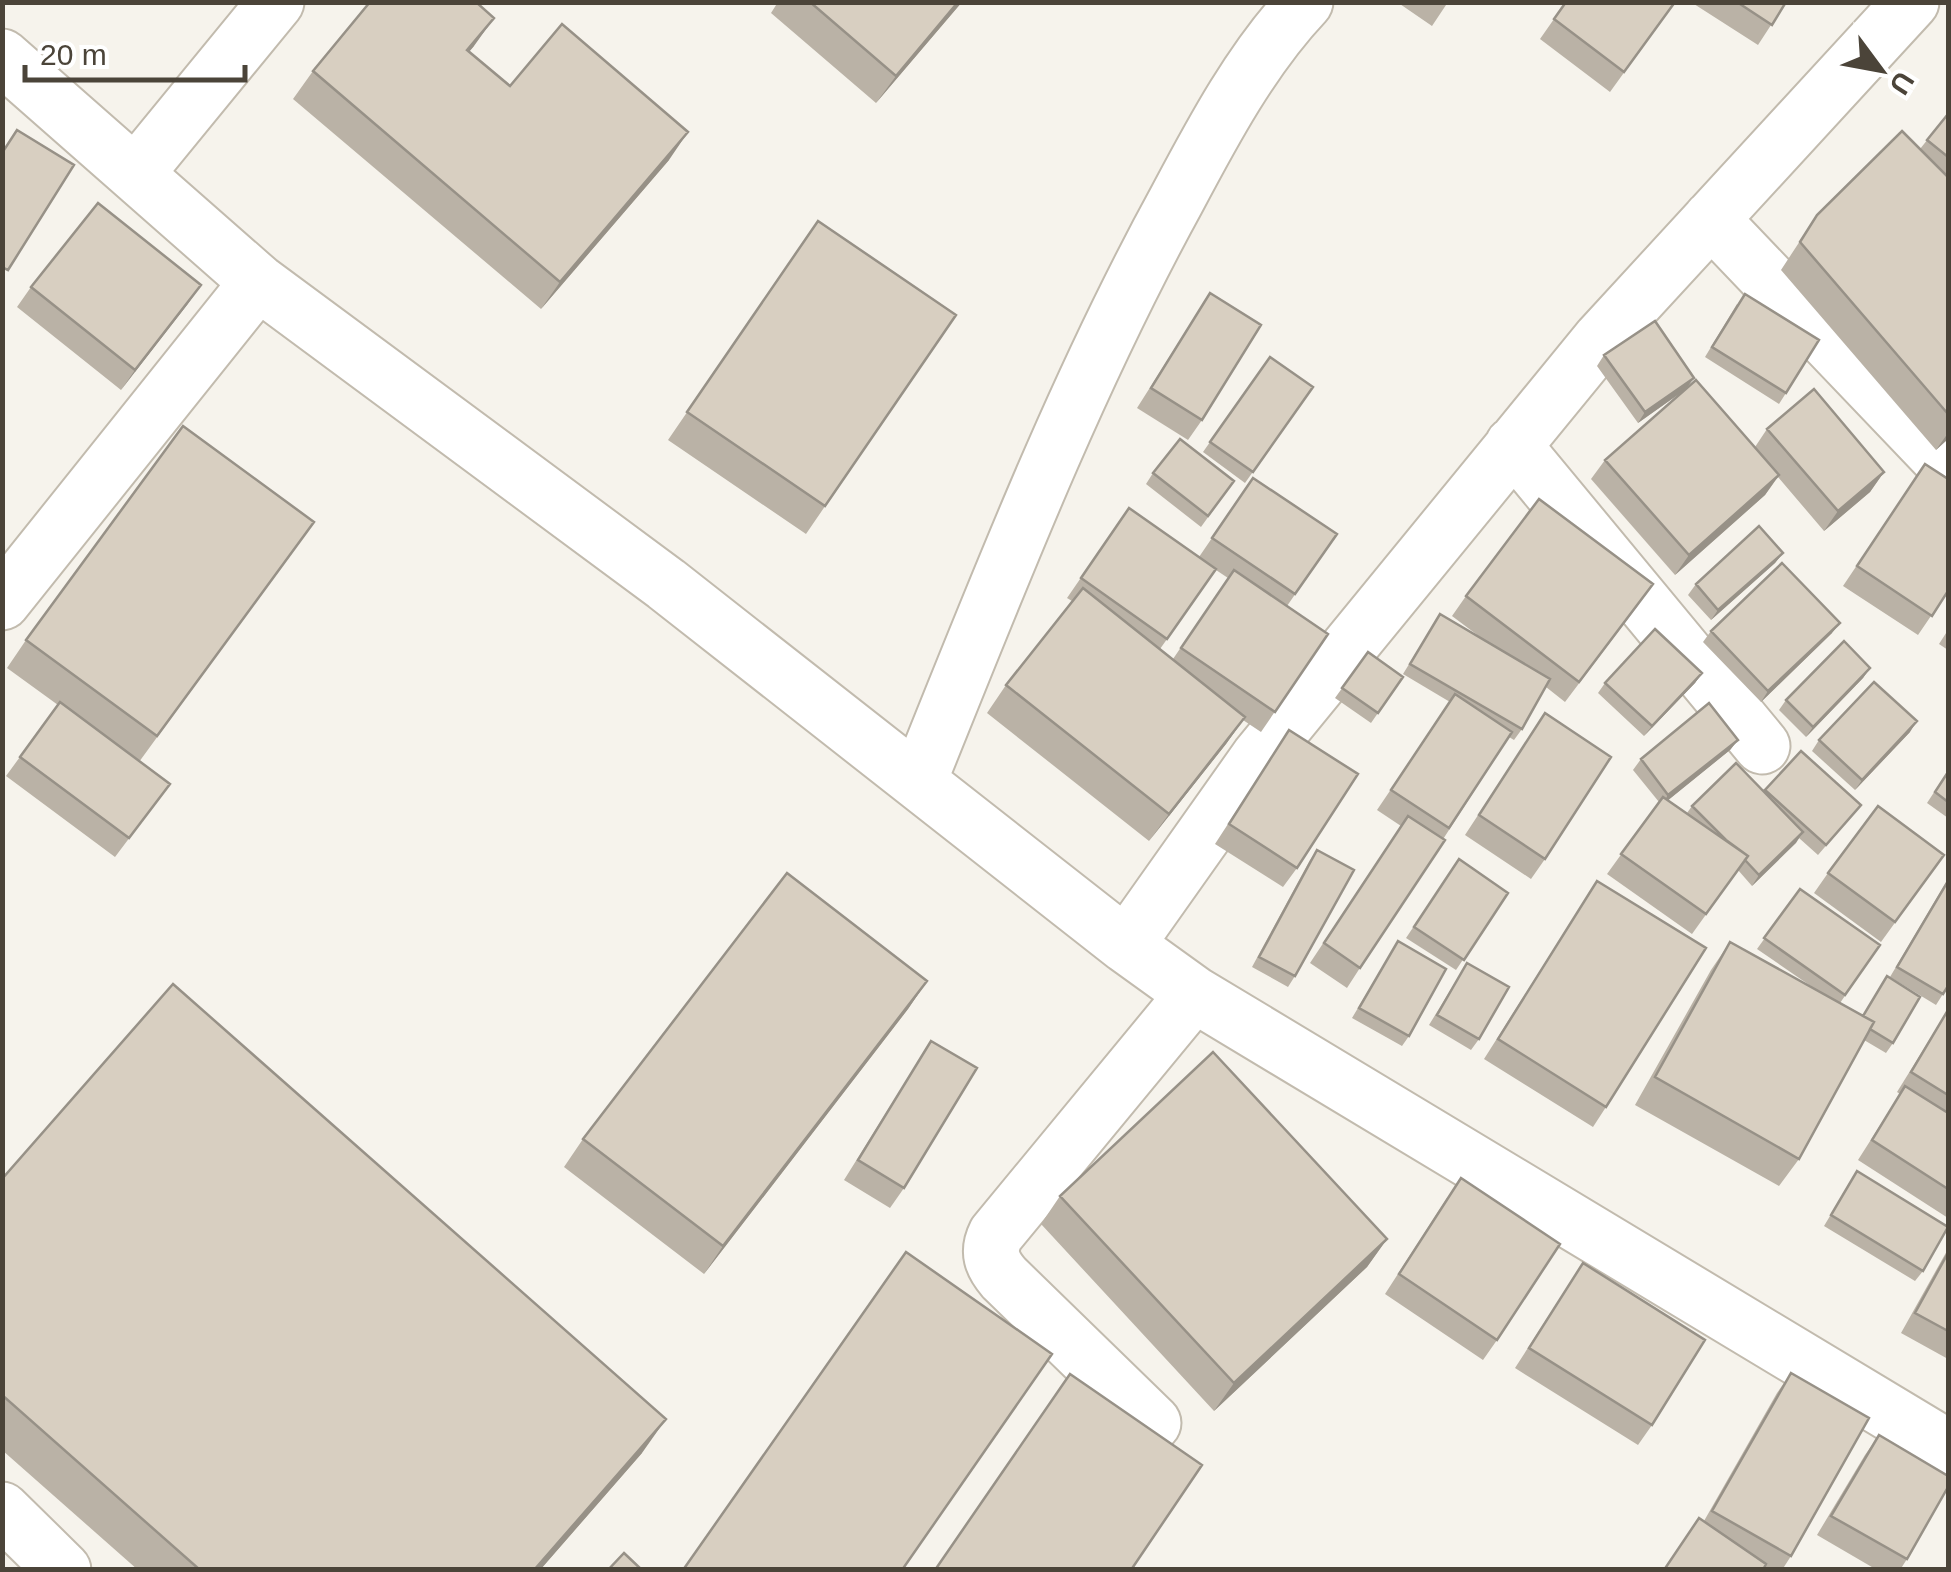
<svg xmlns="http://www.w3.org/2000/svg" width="1951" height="1572" font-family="Arial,sans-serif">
	<rect width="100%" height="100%" fill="#f6f3ec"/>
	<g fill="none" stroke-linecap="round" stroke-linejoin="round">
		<g stroke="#c2bbae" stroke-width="59">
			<path id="minor" d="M2,57L258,282L666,584L1126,945L1194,994L1948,1448
				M136,173L276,2
				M1711,219L1948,467
				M1513,445L1762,746
				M2,602L258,282
				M919,780C998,584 1075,385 1177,199C1213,131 1252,58 1305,2
				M1126,945L1259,757L1601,339L1911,2
				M1153,1423L1004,1278C992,1264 987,1252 996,1234L1194,994
				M2,1510L63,1570"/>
		</g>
		<use href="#minor" stroke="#fff" stroke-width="55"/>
	</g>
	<path fill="#bab2a6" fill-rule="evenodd" d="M778,2H962L876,103L771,13Z
		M1397,2H1448L1432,26Z
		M1675,2L1610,92L1540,39L1554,19Z
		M1695,2H1786L1758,45L1694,4Z
		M474,46L469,52L510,86L669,160L541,309L293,99L313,71Z
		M1948,114V439L1936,450L1781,270L1817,215L1920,149Z
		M818,221L956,315L806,534L668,440Z
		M201,285L121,390L17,307L31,287Z
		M1210,293L1202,420L1188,440L1137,408Z
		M1737,304L1786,393L1779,404L1705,357Z
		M1604,355L1686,389L1755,447L1767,429L1884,472L1870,492L1824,531L1778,477L1765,495L1675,575L1591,479L1605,460L1686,389L1638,423L1597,366Z
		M1270,357L1313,387L1245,483L1203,452Z
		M1925,464L1948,591L1918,635L1843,586Z
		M1153,473L1234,481L1201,527L1146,484Z
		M1253,478L1337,534L1287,606L1328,634L1261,732L1243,720L1226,744L1149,841L987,713L1006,685L1072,601L1067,598L1129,508L1199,557ZM1216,570L1228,578L1173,659L1160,649Z
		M314,522L139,762L170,784L115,857L6,776L58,705L7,668L26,640Z
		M1783,553L1775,563L1711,620L1688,595L1696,584Z
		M1466,596L1639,604L1565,702L1546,687L1522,729L1514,740L1509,737L1347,988L1310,963L1401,826L1377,810L1450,702L1403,674L1440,614L1480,637L1452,616Z
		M1948,630V650L1939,644Z
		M1711,631L1832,633L1761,702L1703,642Z
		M1368,652L1403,677L1371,723L1335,698Z
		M1870,668L1863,678L1806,737L1779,710L1786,700Z
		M1702,673L1695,683L1644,736L1598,693L1605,683Z
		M1545,713V859L1531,879L1465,835Z
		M1289,730L1297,868L1283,887L1215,844Z
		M1910,732L1855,790L1812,751L1819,740Z
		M1738,740L1730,750L1668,800L1687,813L1692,806L1764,792L1801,751L1861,805L1818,855L1799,838L1752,886L1738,870L1692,934L1607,874L1659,802L1633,770L1641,759Z
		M1948,771V818L1927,803Z
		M1317,850L1295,976L1288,987L1252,967L1310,860Z
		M1944,855L1881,942L1814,893L1828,873Z
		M1459,859L1508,893L1456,970L1406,938Z
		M1948,879V986L1936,1005L1890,977Z
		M1597,881L1606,1107L1593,1127L1484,1059Z
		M1800,889L1880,945L1840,1003L1863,1016L1887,976L1893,1043L1886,1053L1864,1040L1799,1159L1779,1186L1635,1105L1711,970L1730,942L1818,991L1757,949Z
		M1398,941L1409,1036L1402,1046L1352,1018Z
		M1467,963L1479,1039L1471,1050L1429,1025Z
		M927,981L908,1009L704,1274L564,1167L583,1139Z
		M1948,1010V1218L1858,1160L1900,1094L1897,1092Z
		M931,1041L904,1188L890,1208L844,1180Z
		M1857,1171L1923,1271L1915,1281L1824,1226Z
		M2,1179L642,1453L540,1570H138L2,1450Z
		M1060,1196L1387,1239L1367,1267L1214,1411L1041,1224Z
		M1447,1198L1497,1340L1483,1360L1385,1294Z
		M1948,1249V1359L1901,1333Z
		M1583,1263L1652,1425L1638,1445L1515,1368Z
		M1791,1373V1556L1782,1570H1765L1704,1521L1777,1393Z
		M1879,1435L1907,1559L1900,1570H1877L1817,1535L1865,1455Z"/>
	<path fill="#979187" d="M958,2H962L876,103L896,76Z
		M494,18L474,46L447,77L467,50Z
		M688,132L669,160L541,309L560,282Z
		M201,285L187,305L121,390L135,370Z
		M1694,378L1686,389L1638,423L1645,412Z
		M1948,433V439L1936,450Z
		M1884,472L1870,492L1824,531L1838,511Z
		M1779,475L1765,495L1675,575L1689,555Z
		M1783,553L1775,563L1711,620L1718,610Z
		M1840,623L1832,633L1761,702L1768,691Z
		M1870,668L1863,678L1806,737L1813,727Z
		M1702,673L1695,683L1644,736L1652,726Z
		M1245,717L1226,744L1149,841L1169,814Z
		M1917,721L1910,732L1855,790L1862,780Z
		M1738,740L1730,750L1661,806L1668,795Z
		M1803,832L1796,843L1752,886L1759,875Z
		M927,981L908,1009L704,1274L723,1246Z
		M1387,1239L1367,1267L1214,1411L1234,1383Z
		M666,1419L642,1453L540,1570H534Z"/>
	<path fill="#d8cfc1" stroke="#979187" stroke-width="2.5" d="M370,2H476L494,18L467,50L510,86L562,24L688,132L560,282L313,71Z
		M810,2H958L896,76Z
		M1566,2H1675L1624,72L1554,19Z
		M1737,2H1786L1772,25Z
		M1948,114V157L1927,140Z
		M17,130L74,165L8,270L2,267V153Z
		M1902,131L1948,177V414L1800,242L1817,215Z
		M98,203L201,285L135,370L31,287Z
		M818,221L956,315L825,506L687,412Z
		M1210,293L1261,325L1202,420L1151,388Z
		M1745,294L1819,340L1786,393L1712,347Z
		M1655,321L1694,378L1645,412L1604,355Z
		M1270,357L1313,387L1253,472L1210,442Z
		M1696,380L1779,475L1689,555L1605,460Z
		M1814,389L1884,472L1838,511L1767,429Z
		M183,426L314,522L157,736L26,640Z
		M1180,439L1234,481L1208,516L1153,473Z
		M1925,464L1948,479V591L1932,616L1857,566Z
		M1253,478L1337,534L1295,594L1212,538Z
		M1539,499L1653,584L1579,682L1466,596Z
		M1129,508L1216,569L1167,639L1081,578Z
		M1759,526L1783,553L1718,610L1696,584Z
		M1782,563L1840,623L1768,691L1711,631Z
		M1234,570L1328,634L1275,712L1181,648Z
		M1083,588L1245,717L1169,814L1006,685Z
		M1440,614L1550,679L1522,729L1410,664Z
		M1655,629L1702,673L1652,726L1605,683Z
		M1844,641L1870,668L1813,727L1786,700Z
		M1368,652L1403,677L1378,713L1342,688Z
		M1874,682L1917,721L1862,780L1819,740Z
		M1455,694L1512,732L1449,828L1391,790Z
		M60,702L170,784L129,838L20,757Z
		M1709,703L1738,740L1668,795L1641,759Z
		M1545,713L1611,757L1545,859L1479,815Z
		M1289,730L1358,774L1297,868L1229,824Z
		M1801,751L1861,805L1826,845L1765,790Z
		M1736,763L1803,832L1759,875L1745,860L1748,856L1726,840L1692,806Z
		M1948,772V802L1935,792Z
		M1663,797L1748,856L1706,914L1621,854Z
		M1878,806L1944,855L1895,922L1828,873Z
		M1408,816L1445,840L1360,968L1324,943Z
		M1317,850L1354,870L1295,976L1259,957Z
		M1459,859L1508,893L1464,960L1414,927Z
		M787,873L927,981L723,1246L583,1139Z
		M1597,881L1706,948L1606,1107L1498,1039Z
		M1948,881V986L1943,994L1897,967Z
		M1800,889L1880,945L1845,995L1764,938Z
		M1398,941L1446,969L1409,1036L1359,1008Z
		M1730,942L1874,1022L1799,1159L1655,1077Z
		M1467,963L1509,987L1479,1039L1437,1015Z
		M1887,976L1920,997L1893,1043L1870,1029L1874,1022L1863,1016Z
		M173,984L666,1419L534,1570H200L2,1395V1179Z
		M1948,1010V1095L1911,1072Z
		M931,1041L977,1068L904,1188L858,1160Z
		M1213,1052L1387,1239L1234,1383L1060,1196Z
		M1905,1086L1948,1113V1189L1872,1140Z
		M1857,1171L1948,1227L1923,1271L1831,1215Z
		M1461,1178L1560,1244L1497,1340L1399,1274Z
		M906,1252L1052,1354L902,1570H683Z
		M1948,1253V1331L1915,1313Z
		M1583,1263L1705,1340L1652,1425L1529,1348Z
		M1791,1373L1869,1418L1791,1556L1712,1511Z
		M1070,1374L1202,1465L1131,1570H935Z
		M1879,1435L1948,1476V1487L1907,1559L1831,1516Z
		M1699,1518L1766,1564L1763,1570H1664Z
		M624,1553L642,1570H608Z"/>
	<rect width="1951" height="1572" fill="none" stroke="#4b4439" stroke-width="10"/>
	<g transform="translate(1881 70) rotate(122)" stroke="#ffffff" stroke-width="8" paint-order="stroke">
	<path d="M0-8L18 38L0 25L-18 38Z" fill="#4b4439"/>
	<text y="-15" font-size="28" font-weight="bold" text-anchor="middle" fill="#4b4439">U</text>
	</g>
	<path d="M25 65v15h220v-15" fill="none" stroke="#4b4439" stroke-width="5"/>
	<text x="40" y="65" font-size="30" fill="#4b4439" stroke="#ffffff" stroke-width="8" paint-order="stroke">20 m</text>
</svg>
